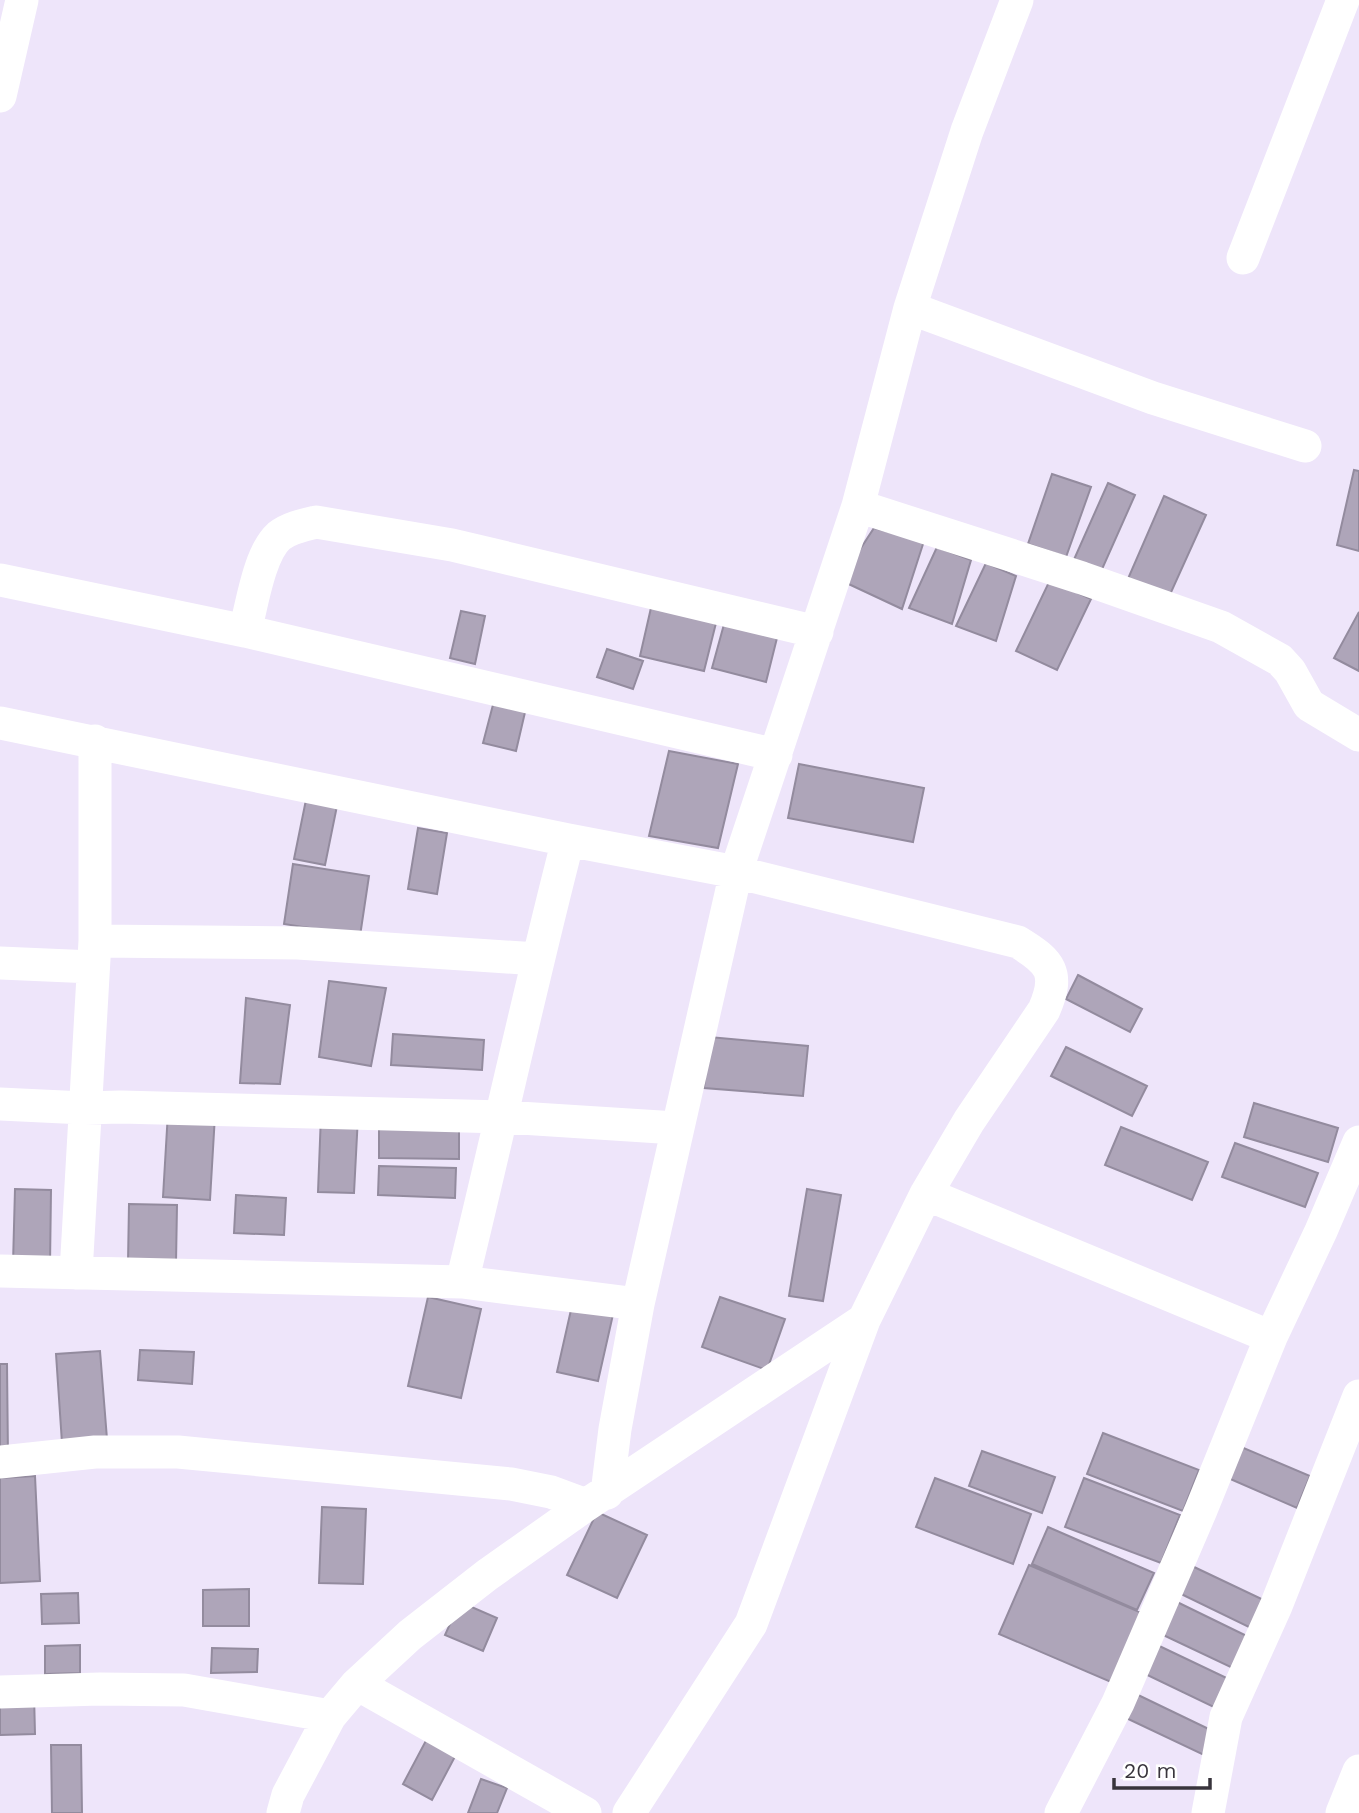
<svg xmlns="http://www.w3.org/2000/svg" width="1359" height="1813" font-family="'Work Sans',sans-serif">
	<rect width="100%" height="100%" fill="#eee5fa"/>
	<path fill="#aea5b9" stroke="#938b9e" stroke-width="2" d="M1354,470L1359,471V551L1337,545Z
		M1052,474L1091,487L1066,557L1028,544Z
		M1108,483L1135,495L1099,576L1072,564Z
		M1164,496L1206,515L1168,599L1127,581Z
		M874,528L924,541L902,609L840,580Z
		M937,547L971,560L952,624L909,608Z
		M986,563L1016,576L996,641L956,626Z
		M1050,580L1091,599L1057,670L1016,651Z
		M653,599L718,615L704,671L640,656Z
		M461,611L485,616L475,664L450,658Z
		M1359,612V671L1334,658Z
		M726,617L779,630L766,682L712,668Z
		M607,649L643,661L633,689L597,677Z
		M494,701L526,708L516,751L483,743Z
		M669,751L738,764L718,848L649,836Z
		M799,764L924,788L913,842L788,818Z
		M308,790L339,796L325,865L294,859Z
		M418,828L447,833L437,894L408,889Z
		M293,864L369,876L360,936L284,924Z
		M1078,975L1142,1009L1130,1032L1066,999Z
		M329,981L386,988L371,1066L319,1057Z
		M246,998L290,1005L280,1084L240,1083Z
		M393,1034L484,1040L482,1070L391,1065Z
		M709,1037L808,1046L803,1096L704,1088Z
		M1066,1047L1147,1086L1132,1116L1051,1076Z
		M1254,1103L1338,1128L1328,1162L1244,1137Z
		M168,1112L215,1115L210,1200L163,1197Z
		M321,1115L358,1116L354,1193L318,1192Z
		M379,1122H459V1159L379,1158Z
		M1121,1127L1208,1162L1192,1200L1105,1165Z
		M1235,1143L1318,1173L1305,1207L1222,1177Z
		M379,1166L456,1168L455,1198L378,1195Z
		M15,1189L51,1190L50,1265L13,1264Z
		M807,1189L841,1195L823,1301L789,1296Z
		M236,1195L286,1198L284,1235L234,1233Z
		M129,1204L177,1205L176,1263H128Z
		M428,1297L481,1309L461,1398L408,1386Z
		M720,1297L785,1319L767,1370L702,1347Z
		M573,1301L614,1310L598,1381L557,1372Z
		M140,1350L194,1352L192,1384L138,1380Z
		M100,1351L107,1439L62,1443L56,1354Z
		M0,1364H7L8,1458H0Z
		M1103,1433L1199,1470L1183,1511L1087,1474Z
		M1234,1444L1310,1476L1297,1508L1221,1475Z
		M982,1451L1055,1477L1042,1513L969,1486Z
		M35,1476L40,1581L0,1583V1478Z
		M935,1478L1031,1514L1013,1564L916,1527Z
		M1084,1478L1180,1515L1161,1563L1065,1527Z
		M322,1507L366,1509L363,1584L319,1583Z
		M597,1512L647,1535L617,1598L567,1575Z
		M1048,1527L1154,1573L1137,1610L1032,1564Z
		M1029,1565L1142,1613L1111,1682L999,1634Z
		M1192,1566L1270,1603L1257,1631L1179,1593Z
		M249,1589V1626H203V1590Z
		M78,1593L79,1623L42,1624L41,1594Z
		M460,1602L497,1618L483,1651L445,1635Z
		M1177,1602L1255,1640L1239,1671L1161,1634Z
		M1153,1643L1235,1682L1222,1711L1139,1671Z
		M80,1645V1673L45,1674V1646Z
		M212,1648L258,1649L257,1672L211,1673Z
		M34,1694L35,1734L0,1735V1695Z
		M1136,1694L1215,1732L1204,1755L1124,1717Z
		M430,1733L459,1749L432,1800L403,1784Z
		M51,1745H81L82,1813H52Z
		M481,1779L507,1788L497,1813H468Z"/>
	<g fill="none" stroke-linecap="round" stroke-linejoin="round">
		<path stroke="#fff" stroke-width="33" d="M0,96L22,0
			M1243,258L1343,0
			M910,308L1153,398L1305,446
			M858,506L1082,578L1221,627L1280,660L1290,671L1309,705L1359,735
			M0,580L245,631L776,755
			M245,631C252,605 259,554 279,536C289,528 303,525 316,522L452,545L817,632
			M0,723L568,840L736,872L1018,942C1051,962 1060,973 1044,1010L969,1121L926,1194L864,1320L586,1505L487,1575L410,1635L357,1684L330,1716L288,1795L283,1813
			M95,941L298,943L537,959
			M0,963L93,967
			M0,1104L84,1108L121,1107L503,1117L676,1128
			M926,1194L1271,1337
			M0,1271L462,1282L638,1304
			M76,1273L95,941V741
			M462,1282C498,1135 530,987 568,840
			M0,1462L95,1452H178L511,1484L551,1492L586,1505
			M607,1493L615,1429L638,1304L736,872L858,506L910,308L967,131L1017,0
			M357,1684L585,1813
			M0,1692L100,1689L184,1690L330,1716
			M629,1813L751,1624L864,1320
			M1061,1813L1118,1703L1201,1510L1271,1337L1321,1231L1359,1142
			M1208,1813L1226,1717L1276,1606L1359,1396
			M1342,1813L1359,1771"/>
	</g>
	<path d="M1114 1778v10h96v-10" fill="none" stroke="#38343c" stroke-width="3.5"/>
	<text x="1124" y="1778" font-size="21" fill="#38343c" stroke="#ffffff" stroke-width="5" paint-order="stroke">20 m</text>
</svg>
